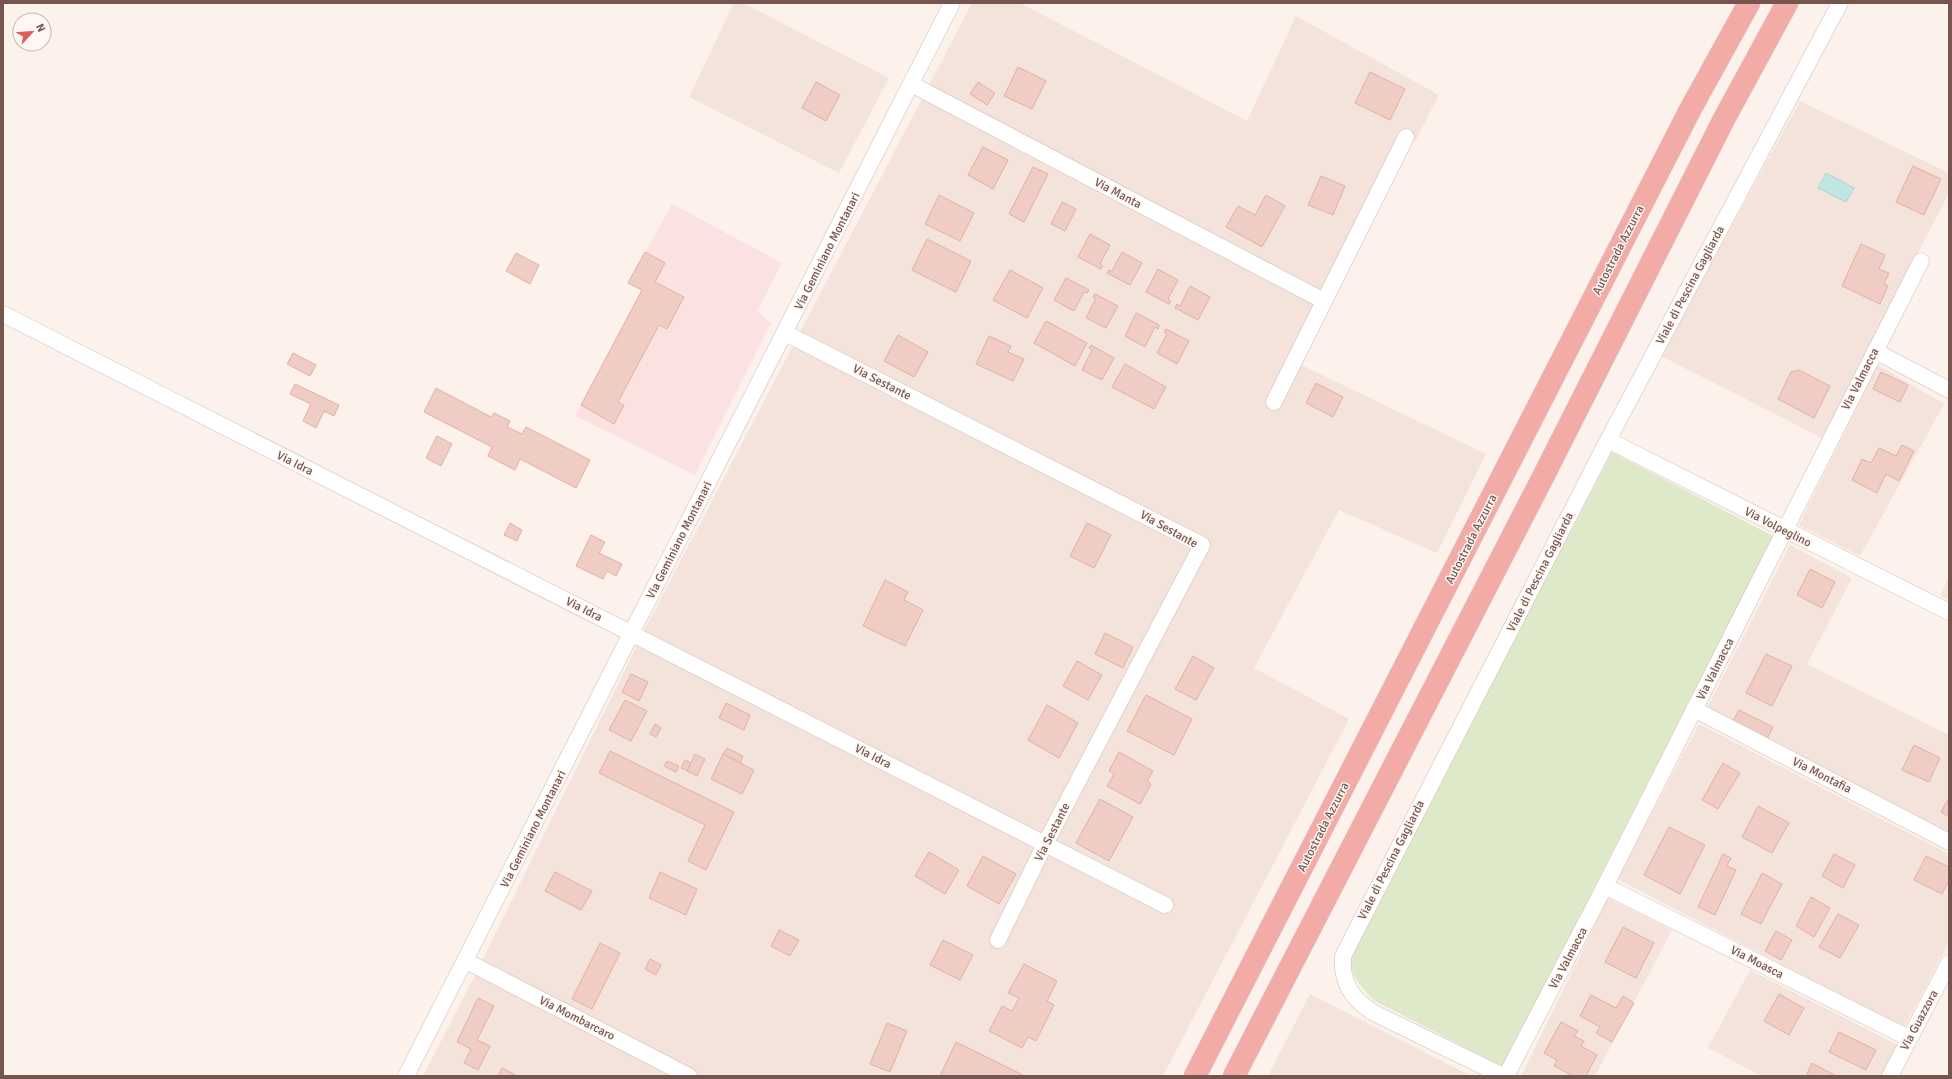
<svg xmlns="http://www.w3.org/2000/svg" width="1952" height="1079" viewBox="0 0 1952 1079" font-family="Signika,sans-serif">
<rect width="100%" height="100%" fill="#fcf2eb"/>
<!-- residential -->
<g fill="#f3e3da">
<polygon points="734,3 743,3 889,78 839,173 689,97"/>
<polygon points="972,3 1020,3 1247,121 1296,16 1439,95 1415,142 1401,135 1322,288 1289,359 1486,454 1437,553 1339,510 1254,668 1349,719 1163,1076 423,1076 472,981 645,629"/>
<polygon points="1800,101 1949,173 1949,193 1822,438 1661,356"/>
<polygon points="1878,365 1944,404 1860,556 1799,525"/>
<polygon points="1790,545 1852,578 1807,664 1949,735 1949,835 1707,708"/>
<polygon points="1949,577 1949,600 1940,596"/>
<polygon points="1699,724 1949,854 1949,942 1904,1028 1617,879"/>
<polygon points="1608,898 1672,930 1595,1076 1526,1076 1522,1074"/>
<polygon points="1750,970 1898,1045 1882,1076 1762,1076 1708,1048"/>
<polygon points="1310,994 1471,1076 1268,1076"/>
</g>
<!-- commercial -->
<polygon fill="#fbe2e0" points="672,204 782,263 757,311 771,323 695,475 575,416 642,291 628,283"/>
<!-- green -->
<polygon fill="#dde9c9" points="1612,452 1773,536 1503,1067 1373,1000 1357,981 1352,970 1350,960 1352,951"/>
<!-- water -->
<polygon fill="#c0e5e3" stroke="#a6d6d4" points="1826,173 1854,188 1846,202 1818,188"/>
<!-- building -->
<g fill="#f0cdc4" stroke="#e2b0a5">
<polygon points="1018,67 1046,81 1032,109 1004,96"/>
<polygon points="1370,72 1405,89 1390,120 1355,103"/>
<polygon points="816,82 840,95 826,121 802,108"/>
<polygon points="978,82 995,93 987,105 970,94"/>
<polygon points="983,147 1008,160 993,189 968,175"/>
<polygon points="1913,166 1941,179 1924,215 1896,202"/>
<polygon points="1033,167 1048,174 1024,222 1009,214"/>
<polygon points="1321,176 1345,186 1333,215 1308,205"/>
<polygon points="939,195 974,213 960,241 925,224"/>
<polygon points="1266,195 1285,206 1262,247 1226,227 1238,206 1255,215"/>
<polygon points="1062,202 1076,209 1065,231 1051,224"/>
<polygon points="1090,234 1110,245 1100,264 1103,266 1101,269 1078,257"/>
<polygon points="927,239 971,261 956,292 912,270"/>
<polygon points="1861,244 1885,255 1879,269 1889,273 1884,283 1888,286 1880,304 1842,286"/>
<polygon points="645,252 665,263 655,282 684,297 667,329 659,325 618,402 624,405 614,424 581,405 642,290 628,283"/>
<polygon points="1122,252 1142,263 1130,285 1107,273 1109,270 1112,271"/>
<polygon points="516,253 539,265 530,284 506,271"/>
<polygon points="1158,269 1178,280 1168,299 1171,301 1169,304 1146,292"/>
<polygon points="1010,270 1043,288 1027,318 993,300"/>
<polygon points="1066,278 1089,290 1087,293 1084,292 1074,311 1054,300"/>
<polygon points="1190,286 1210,297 1198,320 1175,308 1177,304 1180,306"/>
<polygon points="1095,294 1118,306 1106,328 1086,318 1096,298 1093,297"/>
<polygon points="1136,313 1159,325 1158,329 1155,327 1145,347 1125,336"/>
<polygon points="1046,321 1087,343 1075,366 1034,343"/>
<polygon points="1166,329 1189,341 1177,364 1157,353 1167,334 1164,332"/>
<polygon points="898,335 928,352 914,377 884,361"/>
<polygon points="989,336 1011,346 1008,352 1024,359 1013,381 976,364"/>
<polygon points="1091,345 1114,358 1102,380 1082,370 1092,350 1089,348"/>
<polygon points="293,353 316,365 310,376 287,364"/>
<polygon points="1125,364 1166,387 1154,409 1112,387"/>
<polygon points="1799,370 1830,386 1814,418 1778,399 1791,372"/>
<polygon points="1881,372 1908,385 1900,402 1873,389"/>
<polygon points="1316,383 1343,397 1333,417 1306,403"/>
<polygon points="295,384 339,405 334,416 324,411 316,428 303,421 311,404 290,394"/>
<polygon points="436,388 491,417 494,413 510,421 507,427 522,434 526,427 590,460 576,488 520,459 515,470 488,456 492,447 424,412"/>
<polygon points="437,436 452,444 441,466 426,458"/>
<polygon points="1902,445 1914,451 1899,481 1886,474 1877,493 1852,480 1862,459 1871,463 1879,448 1896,456"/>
<polygon points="510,523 522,530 517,541 504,535"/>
<polygon points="1087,523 1111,535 1094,568 1070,556"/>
<polygon points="591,535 605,542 599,553 622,564 616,576 607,571 603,579 576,566"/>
<polygon points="1810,569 1835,582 1822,608 1797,595"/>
<polygon points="885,580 908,592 904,600 923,610 905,646 863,626"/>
<polygon points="1105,633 1133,647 1123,668 1095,654"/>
<polygon points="1766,654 1792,666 1772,706 1746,693"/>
<polygon points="1193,656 1214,668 1196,700 1175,689"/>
<polygon points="1077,661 1102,675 1088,700 1063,686"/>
<polygon points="631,674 648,682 639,701 622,692"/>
<polygon points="1146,695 1192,719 1174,755 1127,731"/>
<polygon points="625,700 647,711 631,741 609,730"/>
<polygon points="726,703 750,715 744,730 719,718"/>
<polygon points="1047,705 1078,723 1059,758 1028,740"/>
<polygon points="1739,710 1773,727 1767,739 1733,721"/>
<polygon points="655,724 661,728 656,737 650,734"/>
<polygon points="1914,745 1940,758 1929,782 1902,770"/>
<polygon points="727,748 743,756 740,763 723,754"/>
<polygon points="610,751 734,812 706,870 688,861 705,825 599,773"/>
<polygon points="1119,752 1153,771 1147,781 1151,784 1140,804 1107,786 1114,774 1109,771"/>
<polygon points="695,754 705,759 697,776 687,771"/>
<polygon points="723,754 754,770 742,794 711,779"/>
<polygon points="685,760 691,763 687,771 681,768"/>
<polygon points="667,761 679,766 676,772 664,766"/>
<polygon points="1723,763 1740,773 1718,809 1702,800"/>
<polygon points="1949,798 1949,817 1941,812"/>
<polygon points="1100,799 1133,817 1109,861 1076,843"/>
<polygon points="1758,806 1789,823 1772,853 1742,837"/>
<polygon points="1669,827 1705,845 1680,894 1644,875"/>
<polygon points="929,852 959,870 945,894 915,876"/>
<polygon points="1723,854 1731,858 1727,866 1736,870 1715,915 1698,907"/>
<polygon points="1834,854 1855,865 1843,888 1822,876"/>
<polygon points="983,856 1016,874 999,904 967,886"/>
<polygon points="1926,856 1949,867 1949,880 1942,894 1914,880"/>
<polygon points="555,872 592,891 581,910 545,891"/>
<polygon points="660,872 697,889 686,915 649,898"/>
<polygon points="1762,873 1782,884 1761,924 1741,914"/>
<polygon points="1811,897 1830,908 1814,937 1796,926"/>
<polygon points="1838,914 1859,925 1840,958 1819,947"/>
<polygon points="1623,927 1654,943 1636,978 1605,962"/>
<polygon points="779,930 799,940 790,956 771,946"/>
<polygon points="1776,931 1792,940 1781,960 1765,951"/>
<polygon points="943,940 973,955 960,980 930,965"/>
<polygon points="600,943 620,953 592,1009 572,999"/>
<polygon points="650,959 661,965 656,975 645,969"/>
<polygon points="1024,964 1057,981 1047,1001 1054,1005 1036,1041 1028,1037 1022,1048 989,1031 1002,1006 1012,1011 1019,998 1008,993"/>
<polygon points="1779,994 1804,1008 1789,1035 1764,1021"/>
<polygon points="1591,995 1616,1008 1623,996 1634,1003 1612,1042 1596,1033 1600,1027 1580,1016"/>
<polygon points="478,998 494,1006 477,1040 490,1046 478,1070 464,1063 471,1049 457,1042"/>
<polygon points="1561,1022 1578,1031 1574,1036 1584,1041 1581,1046 1597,1055 1586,1076 1573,1076 1554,1066 1557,1060 1544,1053"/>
<polygon points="887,1023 907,1031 890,1072 870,1064"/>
<polygon points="1839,1032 1876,1050 1866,1070 1829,1052"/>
<polygon points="956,1042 1023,1075 1023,1076 940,1076"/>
<polygon points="1812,1063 1836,1076 1806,1076"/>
<polygon points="502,1068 517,1076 498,1076"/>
</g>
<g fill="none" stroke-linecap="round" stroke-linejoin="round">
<!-- minor casing -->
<g stroke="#d0bab3" stroke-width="17">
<g id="minor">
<polyline points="911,84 1324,301"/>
<polyline points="3,314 1165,905"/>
<polyline points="785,333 1202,545 1045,844 998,940"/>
<polyline points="1875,351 1949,390"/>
<polyline points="1274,402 1406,137"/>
<polyline points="1608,440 1949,612"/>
<polyline points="1694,709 1949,842"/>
<polyline points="1605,886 1909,1038"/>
<polyline points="466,961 689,1076"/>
<polyline points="406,1076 952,3"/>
<path d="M1503,1076L1374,1013C1352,999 1341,983 1343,956L1608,440L1840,3"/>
<polyline points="1506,1076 1605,886 1921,261"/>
<polyline points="1890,1076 1949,963"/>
</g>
</g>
<!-- highway casing -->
<g stroke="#d9cfce" stroke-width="23">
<g id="highway">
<polyline points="1195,1076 1690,110 1749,3"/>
<polyline points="1234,1076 1543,477 1724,119 1787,3"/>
</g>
</g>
<!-- minor -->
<use href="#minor" stroke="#fff" stroke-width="16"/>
<!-- highway -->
<use href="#highway" stroke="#f2aba6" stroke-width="22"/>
</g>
<g text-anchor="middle" stroke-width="3" stroke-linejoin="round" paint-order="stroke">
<!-- street labels -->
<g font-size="12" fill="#76554f" stroke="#fef7f2">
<text transform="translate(1118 193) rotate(28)" y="4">Via Manta</text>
<text transform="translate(1618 250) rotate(-63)" y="4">Autostrada Azzurra</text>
<text transform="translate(827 251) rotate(-63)" y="4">Via Geminiano Montanari</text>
<text transform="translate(1690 285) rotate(-62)" y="4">Viale di Pescina Gagliarda</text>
<text transform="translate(1860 379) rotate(-63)" y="4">Via Valmacca</text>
<text transform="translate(882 382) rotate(27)" y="4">Via Sestante</text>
<text transform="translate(295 463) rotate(27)" y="4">Via Idra</text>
<text transform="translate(1778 527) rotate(27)" y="4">Via Volpeglino</text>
<text transform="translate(1169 529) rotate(29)" y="4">Via Sestante</text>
<text transform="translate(1471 539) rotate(-63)" y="4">Autostrada Azzurra</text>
<text transform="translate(679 540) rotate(-63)" y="4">Via Geminiano Montanari</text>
<text transform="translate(1540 572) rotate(-63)" y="4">Viale di Pescina Gagliarda</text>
<text transform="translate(584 609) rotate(27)" y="4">Via Idra</text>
<text transform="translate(1715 669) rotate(-63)" y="4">Via Valmacca</text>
<text transform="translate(873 756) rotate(27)" y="4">Via Idra</text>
<text transform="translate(1822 775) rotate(27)" y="4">Via Montafia</text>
<text transform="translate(1323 827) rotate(-63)" y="4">Autostrada Azzurra</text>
<text transform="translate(533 829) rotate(-63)" y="4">Via Geminiano Montanari</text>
<text transform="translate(1052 832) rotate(-63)" y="4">Via Sestante</text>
<text transform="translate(1391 860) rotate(-63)" y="4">Viale di Pescina Gagliarda</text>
<text transform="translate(1568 958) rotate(-62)" y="4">Via Valmacca</text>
<text transform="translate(1757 962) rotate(27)" y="4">Via Moasca</text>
<text transform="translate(577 1018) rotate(27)" y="4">Via Mombarcaro</text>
<text transform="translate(1919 1020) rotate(-62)" y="4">Via Guazzora</text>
</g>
</g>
<!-- border -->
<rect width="1952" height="1079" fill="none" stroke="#76554f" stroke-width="8"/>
<!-- north arrow -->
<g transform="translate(32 32) rotate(64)"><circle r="19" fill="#fef7f2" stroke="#c8b6b1"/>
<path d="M0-3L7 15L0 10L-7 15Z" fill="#de5b58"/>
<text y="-6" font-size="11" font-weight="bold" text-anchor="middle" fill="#76554f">N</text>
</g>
</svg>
